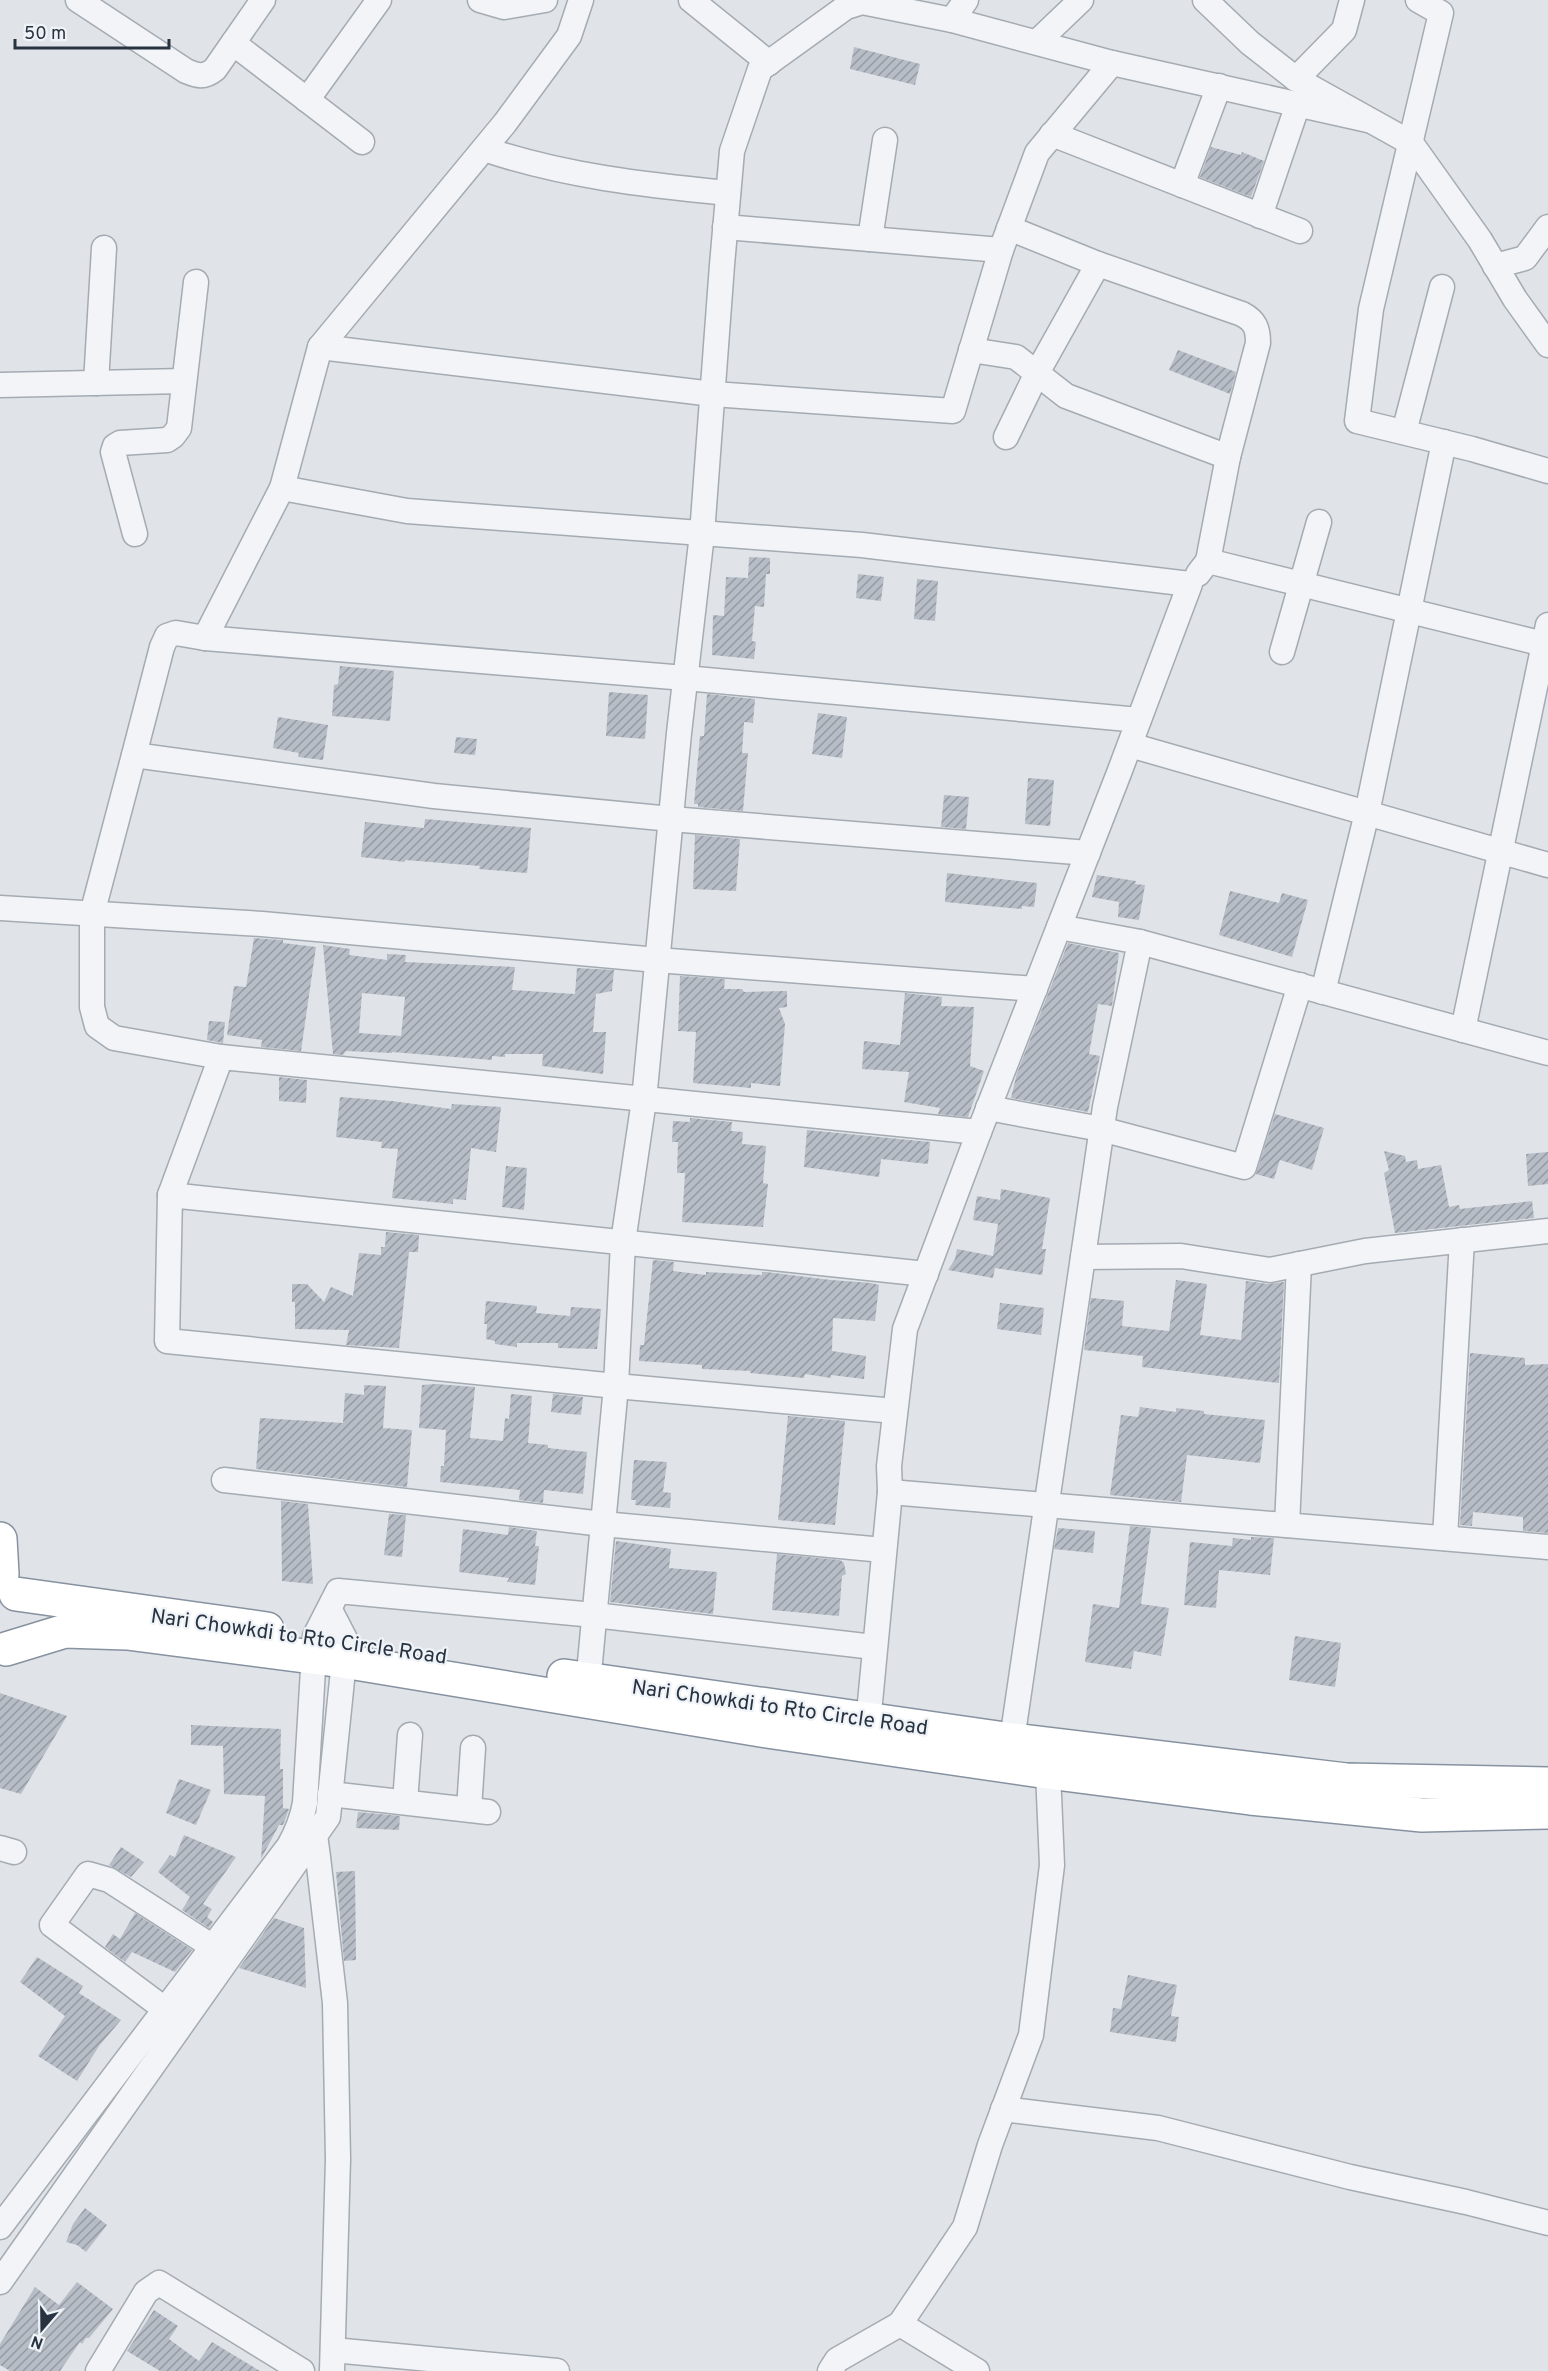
<svg xmlns="http://www.w3.org/2000/svg" width="1548" height="2371" viewBox="0 0 1548 2371" font-family="Overpass,sans-serif">
<defs>
<pattern id="building-hatch" width="6" height="6" patternUnits="userSpaceOnUse" patternTransform="scale(1.5)"><rect width="6" height="6" fill="#b7bdc6"/><path d="M-1 1l2-2M0 6l6-6M5 7l2-2" fill="none" stroke="#959aa2"/></pattern>
</defs>
<rect width="100%" height="100%" fill="#e0e4e9"/>
<!-- building -->
<g fill="url(#building-hatch)" fill-rule="evenodd">
<polygon points="854,47 920,64 915,85 850,69"/>
<polygon points="1211,147 1241,155 1242,152 1264,161 1251,197 1200,177"/>
<polygon points="1178,350 1236,372 1230,394 1169,370"/>
<polygon points="749,557 770,558 770,574 766,574 764,607 755,606 752,641 756,642 754,659 712,655 713,615 724,616 726,577 748,578"/>
<polygon points="858,574 884,577 881,601 856,598"/>
<polygon points="917,579 938,581 935,621 914,619"/>
<polygon points="340,666 394,671 390,721 332,716 334,685 338,684"/>
<polygon points="609,692 648,695 645,739 606,736"/>
<polygon points="707,694 755,699 753,723 744,722 742,753 748,753 743,811 698,807 698,804 694,804 700,736 704,736"/>
<polygon points="818,713 847,717 842,758 812,754"/>
<polygon points="278,717 328,725 323,760 298,757 299,753 273,748"/>
<polygon points="456,737 477,739 475,755 454,753"/>
<polygon points="1028,778 1054,780 1050,826 1025,824"/>
<polygon points="944,795 969,797 966,829 941,827"/>
<polygon points="425,819 531,828 527,873 479,869 480,866 405,860 405,862 361,857 365,822 424,828"/>
<polygon points="695,835 740,839 736,891 693,889"/>
<polygon points="947,873 1037,883 1034,907 1022,906 1022,909 945,902"/>
<polygon points="1097,875 1136,881 1135,884 1145,885 1139,920 1118,917 1119,902 1092,897"/>
<polygon points="1230,891 1279,903 1282,893 1308,900 1292,957 1219,935"/>
<polygon points="254,938 280,940 283,940 283,943 316,947 301,1051 261,1047 262,1040 227,1035 234,986 246,987"/>
<polygon points="1068,943 1119,953 1112,1006 1098,1004 1089,1054 1100,1056 1088,1112 1011,1098 1017,1073"/>
<path d="M323,945L350,949L349,955L387,960V954L406,955L405,962L515,967L512,990L575,994L577,968L614,970L612,991L596,994L593,1032H606L603,1074L542,1066L543,1054H505V1057L492,1056V1060L392,1052V1053L346,1051L343,1055L333,1054ZM362,993L405,997L401,1036L359,1033Z"/>
<polygon points="680,976 725,979 724,989 742,989 744,992 787,991 787,1007 779,1008 785,1024 780,1086 751,1083 751,1088 693,1083 696,1032 678,1031"/>
<polygon points="905,993 942,997 941,1006 974,1007 970,1066 984,1071 968,1117 938,1114 940,1108 904,1102 909,1072 862,1069 864,1041 900,1045"/>
<polygon points="209,1021 225,1022 223,1043 207,1040"/>
<polygon points="279,1077 307,1080 306,1103 279,1101"/>
<polygon points="340,1097 392,1101 451,1109 452,1104 501,1107 496,1152 471,1148 466,1200 453,1199 453,1204 392,1198 398,1149 381,1148 382,1142 336,1137"/>
<polygon points="1275,1114 1324,1128 1312,1170 1280,1160 1274,1179 1256,1174"/>
<polygon points="690,1118 732,1122 731,1131 743,1132 742,1144 766,1146 763,1183 768,1184 763,1227 682,1222 685,1173 677,1173 678,1142 672,1142 673,1121 690,1122"/>
<polygon points="807,1130 930,1142 928,1164 881,1159 879,1177 804,1167"/>
<polygon points="1384,1151 1405,1156 1406,1162 1417,1160 1418,1169 1441,1165 1449,1207 1459,1205 1460,1209 1532,1201 1534,1218 1395,1233 1384,1173 1389,1170"/>
<polygon points="1548,1152 1548,1184 1528,1186 1526,1154"/>
<polygon points="506,1166 527,1168 524,1210 502,1207"/>
<polygon points="1001,1189 1050,1198 1042,1249 1046,1249 1042,1275 995,1268 993,1278 948,1270 955,1259 957,1249 993,1256 998,1224 973,1220 977,1196 1000,1200"/>
<polygon points="386,1232 419,1235 418,1252 409,1252 399,1348 346,1345 349,1330 295,1329 295,1302 292,1302 292,1284 307,1284 324,1302 331,1287 353,1296 359,1253 381,1255 381,1247 385,1247"/>
<polygon points="653,1260 674,1262 673,1271 706,1275 706,1272 762,1275 762,1272 766,1272 831,1280 871,1283 879,1285 875,1321 833,1318 832,1351 866,1356 864,1379 831,1375 831,1378 805,1374 804,1378 750,1373 751,1371 702,1369 702,1365 639,1361 640,1345 644,1345"/>
<polygon points="1176,1280 1207,1284 1200,1335 1241,1340 1246,1281 1268,1284 1284,1282 1279,1383 1142,1367 1143,1356 1084,1350 1091,1298 1124,1301 1122,1326 1169,1331"/>
<polygon points="486,1301 537,1306 536,1313 570,1316 571,1307 601,1309 597,1349 558,1348 558,1343 517,1343 517,1347 495,1344 495,1341 486,1339 487,1324 484,1324"/>
<polygon points="1000,1303 1044,1308 1041,1335 997,1329"/>
<polygon points="1470,1353 1525,1358 1525,1365 1548,1364 1548,1533 1523,1531 1523,1517 1473,1512 1472,1526 1460,1525"/>
<polygon points="436,1384 475,1387 470,1438 503,1441 505,1418 509,1419 511,1394 532,1396 528,1443 548,1445 548,1448 587,1452 583,1494 544,1490 543,1503 519,1500 520,1490 440,1482 441,1466 444,1466 446,1430 419,1428 422,1385"/>
<polygon points="364,1385 386,1386 383,1428 412,1430 407,1487 256,1469 260,1418 343,1423 345,1393 364,1395"/>
<polygon points="553,1394 583,1397 581,1415 551,1412"/>
<polygon points="1140,1407 1176,1412 1176,1408 1204,1411 1204,1414 1265,1420 1260,1463 1187,1455 1181,1502 1110,1495 1121,1415 1138,1417"/>
<polygon points="788,1416 845,1421 835,1525 778,1520"/>
<polygon points="634,1460 667,1462 663,1492 671,1493 670,1508 635,1505 636,1500 631,1500"/>
<polygon points="281,1501 308,1504 313,1584 282,1581"/>
<polygon points="389,1514 406,1515 402,1557 384,1555"/>
<polygon points="1130,1526 1151,1528 1141,1604 1169,1608 1161,1656 1134,1651 1131,1669 1085,1662 1093,1604 1119,1608"/>
<polygon points="509,1527 537,1531 535,1546 539,1546 535,1585 507,1582 509,1578 459,1572 463,1529 508,1535"/>
<polygon points="1058,1528 1095,1531 1093,1553 1054,1549"/>
<polygon points="1251,1537 1274,1538 1270,1575 1219,1570 1216,1608 1184,1605 1190,1542 1232,1546 1233,1538 1251,1540"/>
<polygon points="616,1541 671,1549 669,1568 717,1572 713,1614 610,1602"/>
<polygon points="777,1554 840,1560 844,1563 846,1574 842,1576 839,1616 772,1610"/>
<polygon points="1295,1636 1341,1643 1335,1687 1289,1680"/>
<polygon points="0,1693 67,1716 21,1794 0,1788"/>
<polygon points="191,1725 281,1729 280,1769 283,1769 283,1808 289,1809 283,1825 279,1825 261,1859 265,1796 224,1794 223,1746 191,1745"/>
<polygon points="179,1779 211,1790 196,1825 166,1813"/>
<polygon points="358,1812 400,1816 399,1830 356,1828"/>
<polygon points="184,1835 236,1857 203,1904 212,1909 207,1917 213,1922 209,1928 182,1910 190,1897 158,1872 170,1855 175,1857"/>
<polygon points="121,1847 144,1862 131,1877 109,1865"/>
<polygon points="355,1871 356,1960 344,1961 336,1872"/>
<polygon points="135,1913 192,1950 175,1972 132,1952 125,1962 105,1947 113,1934 120,1939"/>
<polygon points="274,1918 304,1928 306,1988 239,1968"/>
<polygon points="37,1957 83,1986 79,1993 121,2020 99,2046 77,2081 38,2056 65,2016 20,1982"/>
<polygon points="1128,1975 1177,1985 1171,2016 1179,2017 1176,2042 1110,2032 1113,2008 1121,2009"/>
<polygon points="85,2208 107,2225 86,2252 77,2245 66,2242 73,2224"/>
<polygon points="77,2282 113,2309 89,2338 86,2338 82,2344 80,2342 60,2371 10,2371 0,2365 0,2344 35,2287 59,2305"/>
<polygon points="154,2310 178,2326 169,2339 199,2361 212,2342 260,2371 160,2371 127,2351"/>
</g>
<g fill="none" stroke-linecap="round" stroke-linejoin="round">
<!-- minor casing -->
<g stroke="#a5abb3" stroke-width="27">
<g id="minor">
<path d="M78,0L186,71C198,76 204,78 215,69L263,0"/>
<polyline points="480,0 504,7 545,0"/>
<polyline points="691,0 769,63"/>
<polyline points="1205,0 1250,43 1296,79 1411,143 1480,240 1515,299 1548,345"/>
<polyline points="1418,0 1441,13 1371,309 1357,421 1472,449 1548,471"/>
<polyline points="952,20 966,0"/>
<polyline points="1037,42 1081,0"/>
<polyline points="233,43 362,142"/>
<polyline points="1296,79 1344,30 1352,0"/>
<polyline points="307,100 379,0"/>
<polyline points="1052,134 1300,231"/>
<path d="M484,149C564,176 645,185 728,193"/>
<polyline points="1182,185 1219,86"/>
<polyline points="1260,216 1298,104"/>
<polyline points="725,227 1001,250"/>
<path d="M1009,228L1098,264L1242,314C1255,321 1258,328 1258,343L1228,457"/>
<polyline points="870,239 885,140"/>
<polyline points="1495,266 1525,258 1548,227"/>
<polyline points="320,347 505,123 569,36 581,0"/>
<polyline points="971,350 1016,357 1066,396 1228,457 1208,561"/>
<polyline points="96,383 104,248"/>
<polyline points="0,385 184,381"/>
<polyline points="1404,432 1442,287"/>
<polyline points="1006,437 1037,373 1098,264"/>
<polyline points="282,488 320,347 713,394 953,411 1001,250 1037,153 1112,63"/>
<polyline points="135,534 113,452 115,446 120,443 167,440 173,436 179,428 196,282"/>
<polyline points="1198,574 1208,561 1548,645"/>
<polyline points="1282,652 1319,522"/>
<polyline points="1130,745 1548,865"/>
<polyline points="134,755 162,647 167,636 176,633 205,638"/>
<polyline points="0,908 262,924 657,960 1035,989"/>
<polyline points="1140,942 1548,1053"/>
<polyline points="1323,992 1367,813 1444,442"/>
<polyline points="1463,1030 1548,625"/>
<polyline points="221,1057 114,1038 97,1026 92,1007 92,914 134,755 434,796 671,819 1088,853"/>
<polyline points="988,1108 1101,1129 1244,1167 1300,985"/>
<polyline points="170,1195 221,1057 979,1132"/>
<polyline points="1083,1257 1181,1256 1270,1270 1365,1251 1548,1231"/>
<polyline points="895,1411 616,1386 167,1341 170,1195 926,1274"/>
<polyline points="224,1480 603,1524 883,1550"/>
<polyline points="890,1492 1548,1547"/>
<polyline points="1287,1525 1299,1264"/>
<polyline points="1445,1538 1462,1240"/>
<polyline points="587,1694 616,1386 623,1242 644,1100 679,733 702,534 722,265 732,151 760,69 846,7 862,2 952,20 1112,63 1368,120"/>
<polyline points="867,1734 890,1492 889,1466 905,1329 979,1132 1119,773 1190,584 862,545 407,511 282,488 205,638 685,678 1139,720"/>
<polyline points="1012,1740 1105,1107 1140,942 1059,927"/>
<polyline points="330,1794 488,1812"/>
<polyline points="405,1802 410,1735"/>
<polyline points="469,1809 473,1748"/>
<polyline points="310,1829 315,1835 318,1857 335,2003 338,2159 332,2371"/>
<polyline points="0,1848 14,1852"/>
<polyline points="166,2010 52,1925 88,1874 109,1880 213,1947 225,1958"/>
<polyline points="1003,2109 1158,2128 1350,2177 1466,2202 1548,2223"/>
<path d="M0,2227L289,1846C297,1832 302,1819 305,1803L315,1636L338,1591L594,1615L874,1647"/>
<polyline points="0,2282 328,1817 346,1641 330,1610"/>
<polyline points="900,2324 977,2371"/>
<polyline points="333,2350 557,2371"/>
<polyline points="98,2371 146,2292 159,2283 302,2371"/>
<polyline points="830,2371 837,2360 900,2324 965,2227 990,2145 1031,2035 1052,1865 1048,1772"/>
</g>
</g>
<!-- highway casing -->
<g stroke="#8792a0" stroke-width="36">
<g id="highway">
<polyline points="0,1539 2,1574"/>
<polyline points="16,1594 267,1629"/>
<polyline points="6,1649 65,1631 127,1633 343,1661 767,1731 1048,1772 1250,1798 1422,1815 1548,1812"/>
<polyline points="564,1676 1012,1740 1346,1780 1548,1784"/>
</g>
</g>
<!-- minor -->
<use href="#minor" stroke="#f2f4f7" stroke-width="24"/>
<!-- highway -->
<use href="#highway" stroke="#fff" stroke-width="33"/>
</g>
<g text-anchor="middle" stroke-width="4.5" stroke-linejoin="round" paint-order="stroke">
<!-- street labels -->
<g font-size="21" fill="#283341" stroke="#eff3f7">
<text transform="translate(299 1636) rotate(8)" y="7">Nari Chowkdi to Rto Circle Road</text>
<text transform="translate(780 1707) rotate(8)" y="7">Nari Chowkdi to Rto Circle Road</text>
</g>
</g>
<!-- north arrow -->
<g transform="translate(42 2329) rotate(200)" stroke="#eff3f7" stroke-width="4.5" paint-order="stroke">
<path d="M0-4.5L10 22L0 15L-10 22Z" fill="#283341"/>
<text y="-9" font-size="16" font-weight="bold" text-anchor="middle" fill="#283341">N</text>
</g>
<!-- scale -->
<path d="M15 39v9h154v-9" fill="none" stroke="#283341" stroke-width="3"/>
<text x="24" y="39" font-size="18" fill="#283341" stroke="#eff3f7" stroke-width="4.5" paint-order="stroke">50 m</text>
</svg>
